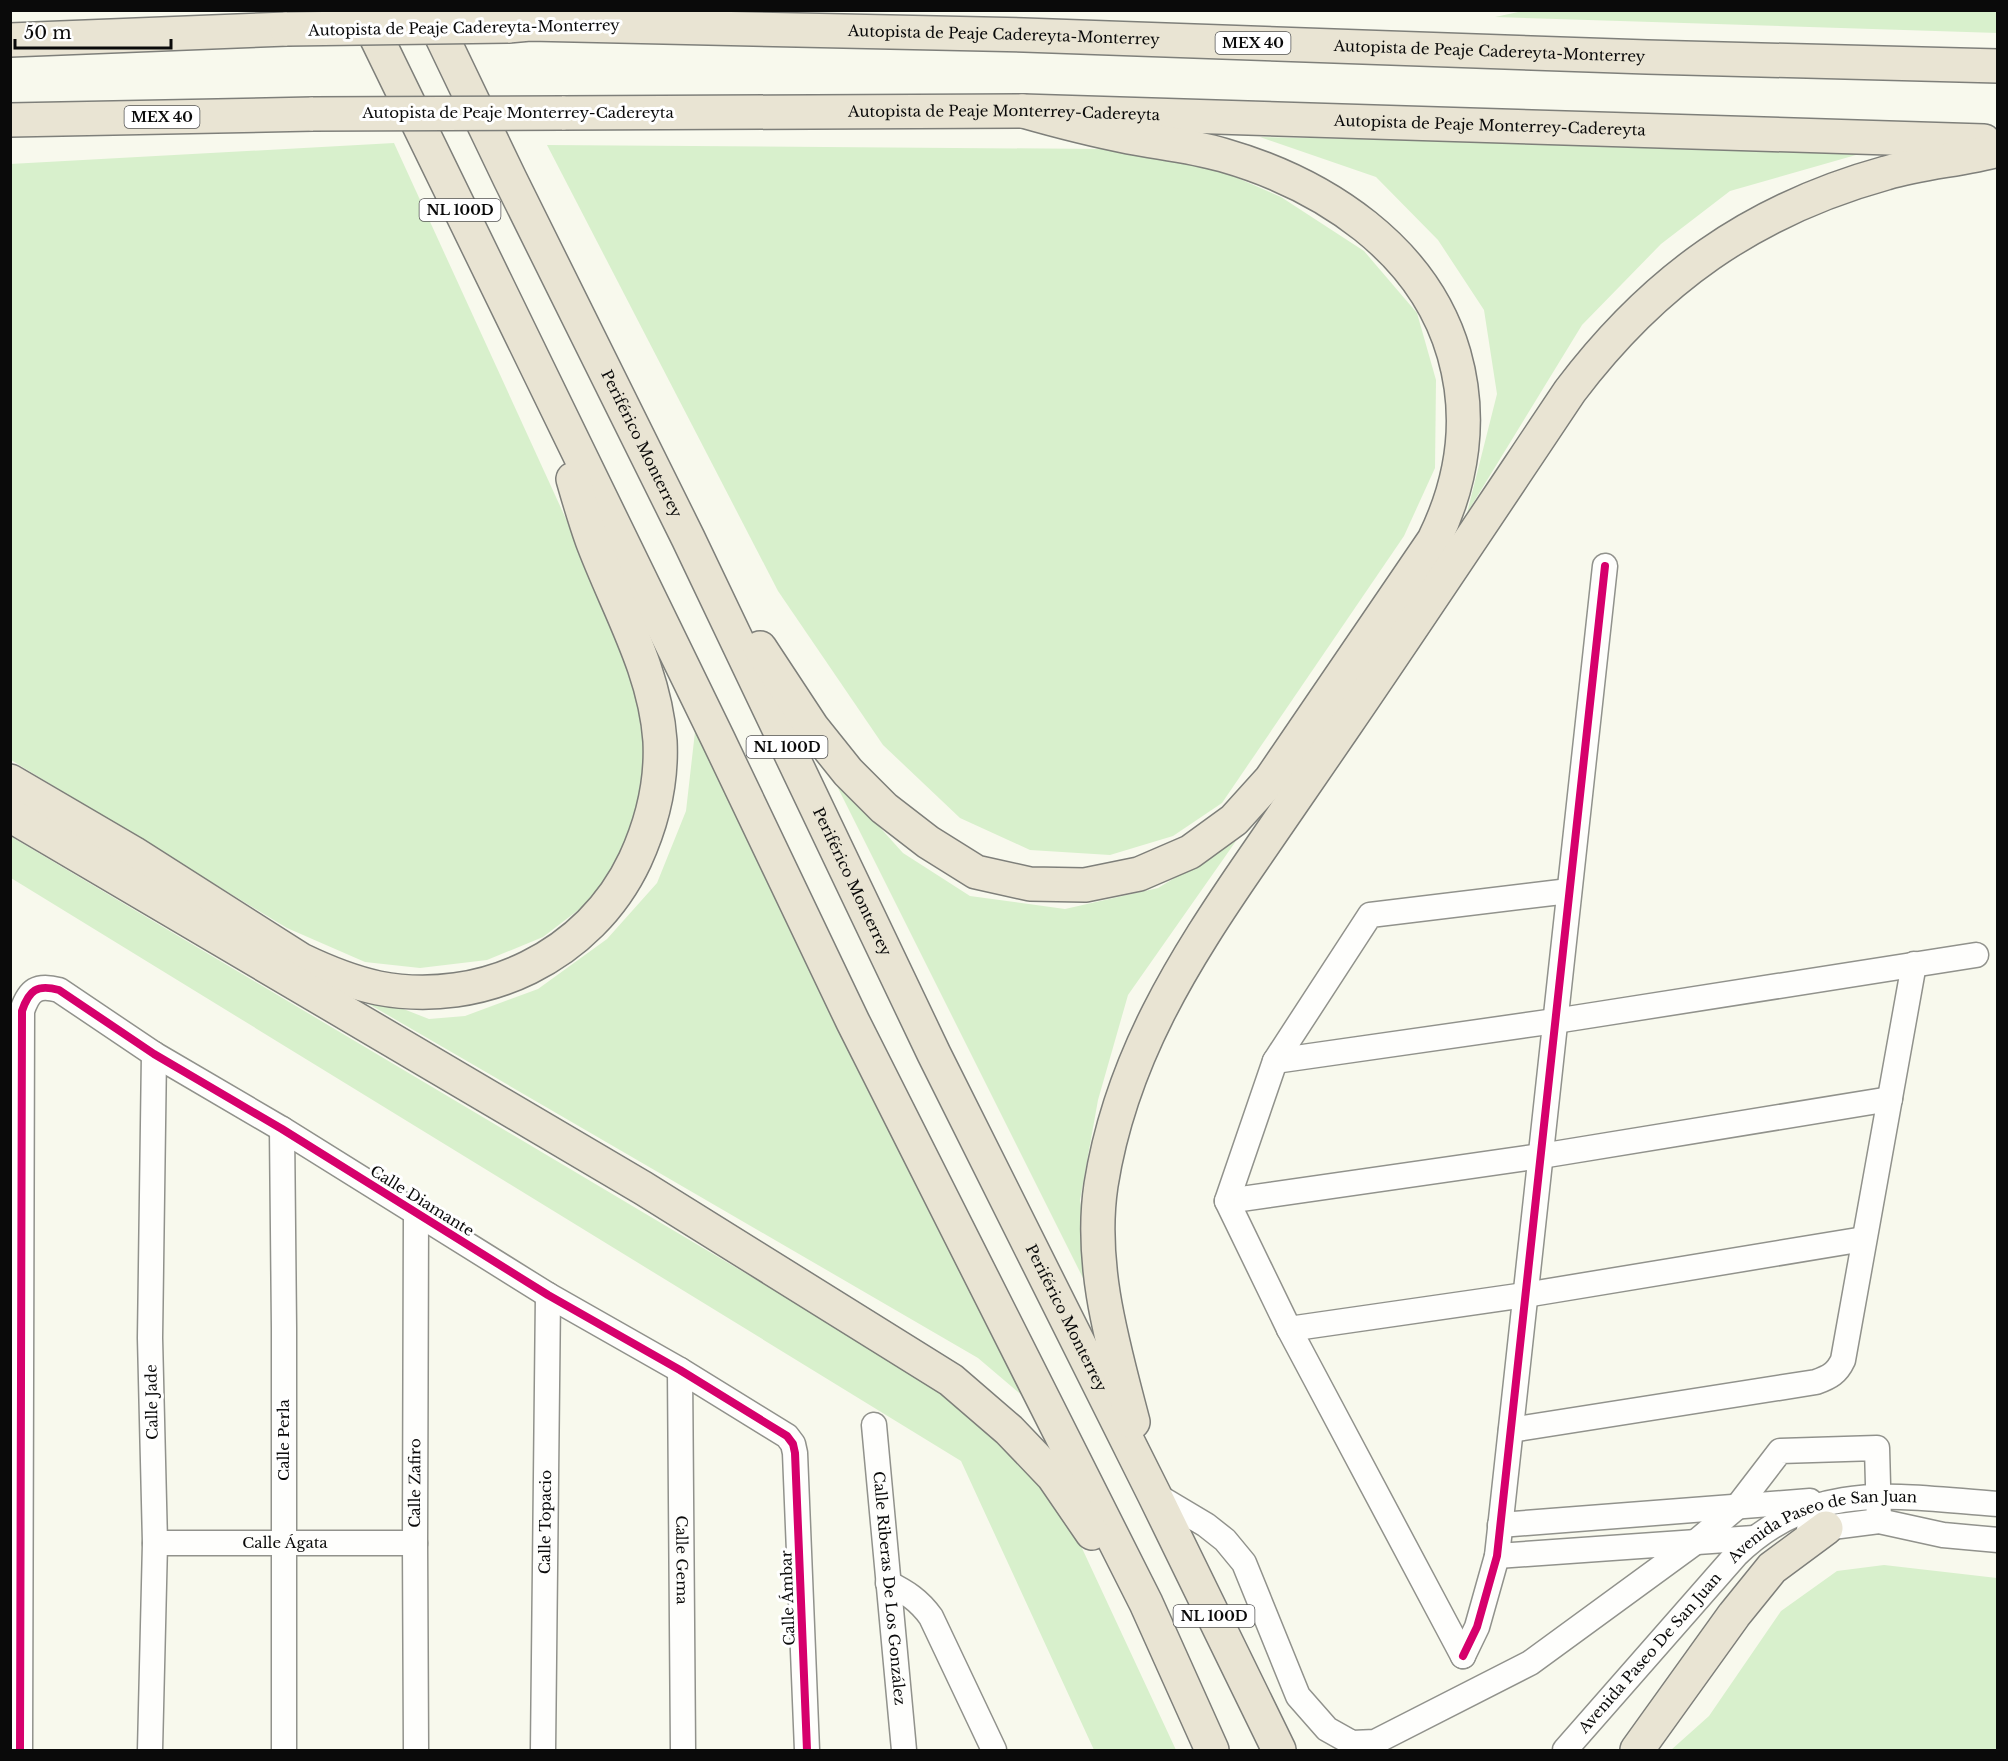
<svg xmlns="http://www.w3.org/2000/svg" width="2008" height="1761" viewBox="0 0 2008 1761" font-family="'Libre Baskerville',serif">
<rect width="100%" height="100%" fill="#f8f9ed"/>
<!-- green -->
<g fill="#d8f0cc">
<polygon points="1523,11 1997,10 1998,33 1495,17"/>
<polygon points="1260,137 1877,149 1730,191 1661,244 1582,325 1467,513 1497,394 1484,310 1438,240 1376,177"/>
<polygon points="394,143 620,637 644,722 644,798 624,852 590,901 543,937 487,960 420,968 365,962 287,928 11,760 10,164"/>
<polygon points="547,145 1104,149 1196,160 1281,197 1364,251 1417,313 1436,380 1435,468 1404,536 1222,803 1173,836 1110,855 1030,850 960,818 883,745 778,591"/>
<polygon points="696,723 1025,1398 978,1358 324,978 429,1019 465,1016 538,989 607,939 657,883 686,811"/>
<polygon points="830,772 903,853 970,896 1065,909 1158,888 1236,841 1128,995 1098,1100 1080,1200 1092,1296"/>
<polygon points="10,836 957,1399 1018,1458 1074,1531 1176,1750 1094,1750 961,1461 11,878"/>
<polygon points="1884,1565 1997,1578 1997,1750 1671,1750 1709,1716 1781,1611 1837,1571"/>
</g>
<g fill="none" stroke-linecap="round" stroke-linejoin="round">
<!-- minor casing -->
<g stroke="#91928c" stroke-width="27">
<g id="minor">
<polyline points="1275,1061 1555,1021 1976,955"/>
<polyline points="282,1129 284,1328 284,1750"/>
<polyline points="1227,1201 1541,1156 1890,1099"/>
<polyline points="1289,1329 1525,1295 1864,1239"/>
<path id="s1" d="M680,1370L683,1750"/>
<path id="s2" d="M874,1425L904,1750"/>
<path d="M1511,1430L1816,1382C1830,1377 1837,1373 1843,1360L1914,964"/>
<polyline points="1154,1494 1206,1525 1225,1540 1244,1563 1298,1696 1327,1729 1352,1743 1375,1742 1530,1663 1697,1541 1737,1507 1780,1451 1877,1448 1879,1521"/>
<polyline points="1500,1525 1810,1501"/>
<polyline points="1809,1530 1879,1521 1943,1535 1998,1540"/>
<path id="s3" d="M155,1543H415"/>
<polyline points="1497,1556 1754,1538"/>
<path d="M888,1583C906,1592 919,1600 931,1617L994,1750"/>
<polyline points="1463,1656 1477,1627 1497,1556 1605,566"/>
<polyline points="1463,1656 1289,1329 1227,1201 1275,1061 1370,915 1569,891"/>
<path d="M20,1750L22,1011C29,990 37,984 59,990L154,1054L282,1129L548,1295L680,1370L787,1436L793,1444L795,1453L807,1750"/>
<polyline points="150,1750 155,1543 150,1338 154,1054"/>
<path id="s4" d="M416,1750L415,1543L416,1214"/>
<path id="s5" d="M543,1750L548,1295"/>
<path id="s6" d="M1565,1750L1736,1555C1815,1478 1898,1497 1998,1504"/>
</g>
</g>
<!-- highway casing -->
<g stroke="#7e7f7a" stroke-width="36">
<g id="highway">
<polyline points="363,10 718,739 853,1022 1146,1603 1212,1750"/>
<path id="s7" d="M429,10L510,179L688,538L934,1054L1154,1494L1279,1750"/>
<path id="s8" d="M508,26L530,24L1024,35L1647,57L1998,66"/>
<polyline points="10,40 287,29"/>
<path id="s9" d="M562,113L1023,111L1984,141"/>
<polyline points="10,120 313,114"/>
<path d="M760,648L812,727L848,772L884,808L928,842L976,872L1030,884L1085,885L1139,874L1190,852L1234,820L1271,779L1434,540C1463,481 1472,417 1454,354C1424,249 1324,184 1223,155C1192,146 1161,143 1129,137C1093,130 1058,121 1023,111"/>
<path d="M10,781L133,853L301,960C326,972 350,982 378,988C482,1008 590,956 635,860C652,823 662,782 660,741C655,669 617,607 592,540C585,520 579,500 573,479"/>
<polyline points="10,815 643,1188 951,1380 1009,1430 1053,1476 1092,1533"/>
<path d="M1133,1422C1113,1345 1089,1265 1101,1185C1121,1059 1183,961 1254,858C1284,814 1314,771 1344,727C1420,616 1495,503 1570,391C1654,280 1752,210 1886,173C1922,162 1961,160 1998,150"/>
<polyline points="1637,1750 1734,1615 1772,1568 1826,1528"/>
</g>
</g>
<!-- minor -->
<use href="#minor" stroke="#fefefc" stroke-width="24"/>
<!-- highway -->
<use href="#highway" stroke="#e9e4d3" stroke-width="33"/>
<!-- highway-bridge casing -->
<g stroke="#7e7f7a" stroke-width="36" stroke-linecap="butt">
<g id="highway-bridge">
<polyline points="287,29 508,26"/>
<polyline points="313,114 562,113"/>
</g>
</g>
<!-- highway-bridge -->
<use href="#highway-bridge" stroke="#e9e4d3" stroke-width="33"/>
<!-- cycleway casing -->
<g stroke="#fff" stroke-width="11">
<g id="cycleway">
<polyline points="1463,1656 1477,1627 1497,1556 1605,566"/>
<path d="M20,1750L22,1011C29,990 37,984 59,990L154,1054L282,1129L548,1295L680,1370L787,1436L793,1444L795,1453L807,1750"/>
</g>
</g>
<!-- cycleway -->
<use href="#cycleway" stroke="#d6006c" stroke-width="8"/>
</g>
<g text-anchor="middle" stroke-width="6" stroke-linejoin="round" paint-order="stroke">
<!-- shield labels -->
<g fill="#fff" stroke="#545454" stroke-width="1.5">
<rect x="1215.5" y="32" width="75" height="22" rx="4.5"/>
<rect x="124.5" y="106" width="75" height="22" rx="4.5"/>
<rect x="419.5" y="199" width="81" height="22" rx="4.5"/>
<rect x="746.5" y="736" width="81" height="22" rx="4.5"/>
<rect x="1173.5" y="1605" width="81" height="22" rx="4.5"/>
</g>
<g font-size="14" font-weight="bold" fill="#0a0a0a">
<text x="1253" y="48">MEX 40</text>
<text x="162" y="122">MEX 40</text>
<text x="460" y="215">NL 100D</text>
<text x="787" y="752">NL 100D</text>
<text x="1214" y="1621">NL 100D</text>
</g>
<!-- street labels -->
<g font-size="15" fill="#0a0a0a" stroke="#fff">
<text transform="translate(464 28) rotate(-1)" y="5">Autopista de Peaje Cadereyta-Monterrey</text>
<text dy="5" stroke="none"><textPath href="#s8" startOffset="496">Autopista de Peaje Cadereyta-Monterrey</textPath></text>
<text dy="5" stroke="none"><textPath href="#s8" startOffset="982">Autopista de Peaje Cadereyta-Monterrey</textPath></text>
<text x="518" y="118">Autopista de Peaje Monterrey-Cadereyta</text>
<text dy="5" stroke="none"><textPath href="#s9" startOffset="442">Autopista de Peaje Monterrey-Cadereyta</textPath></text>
<text dy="5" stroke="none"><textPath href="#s9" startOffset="928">Autopista de Peaje Monterrey-Cadereyta</textPath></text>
<text dy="5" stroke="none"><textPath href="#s7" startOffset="483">Periférico Monterrey</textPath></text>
<text dy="5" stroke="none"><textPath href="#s7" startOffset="969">Periférico Monterrey</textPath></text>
<text transform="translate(422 1201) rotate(32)" y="5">Calle Diamante</text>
<text dy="5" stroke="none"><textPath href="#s7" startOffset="1455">Periférico Monterrey</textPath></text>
<text transform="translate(152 1402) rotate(-91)" y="5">Calle Jade</text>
<text transform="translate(284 1440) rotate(-90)" y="5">Calle Perla</text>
<text dy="5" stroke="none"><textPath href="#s4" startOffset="267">Calle Zafiro</textPath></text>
<text dy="5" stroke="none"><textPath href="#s5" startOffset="228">Calle Topacio</textPath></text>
<text dy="5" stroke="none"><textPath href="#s6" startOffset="354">Avenida Paseo de San Juan</textPath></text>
<text dy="5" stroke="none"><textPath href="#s3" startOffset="130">Calle Ágata</textPath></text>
<text dy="5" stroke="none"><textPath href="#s1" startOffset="190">Calle Gema</textPath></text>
<text dy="5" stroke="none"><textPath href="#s2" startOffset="164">Calle Riberas De Los González</textPath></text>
<text transform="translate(788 1598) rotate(-92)" y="5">Calle Ámbar</text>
<text dy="5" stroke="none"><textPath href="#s6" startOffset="129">Avenida Paseo De San Juan</textPath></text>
</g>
</g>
<!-- border -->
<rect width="2008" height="1761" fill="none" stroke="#0a0a0a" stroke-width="24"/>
<!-- scale -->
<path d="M15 39v9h156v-9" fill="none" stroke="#0a0a0a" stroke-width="3"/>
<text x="24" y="39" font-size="18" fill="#0a0a0a" stroke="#ffffff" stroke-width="4.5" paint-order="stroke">50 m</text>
</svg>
